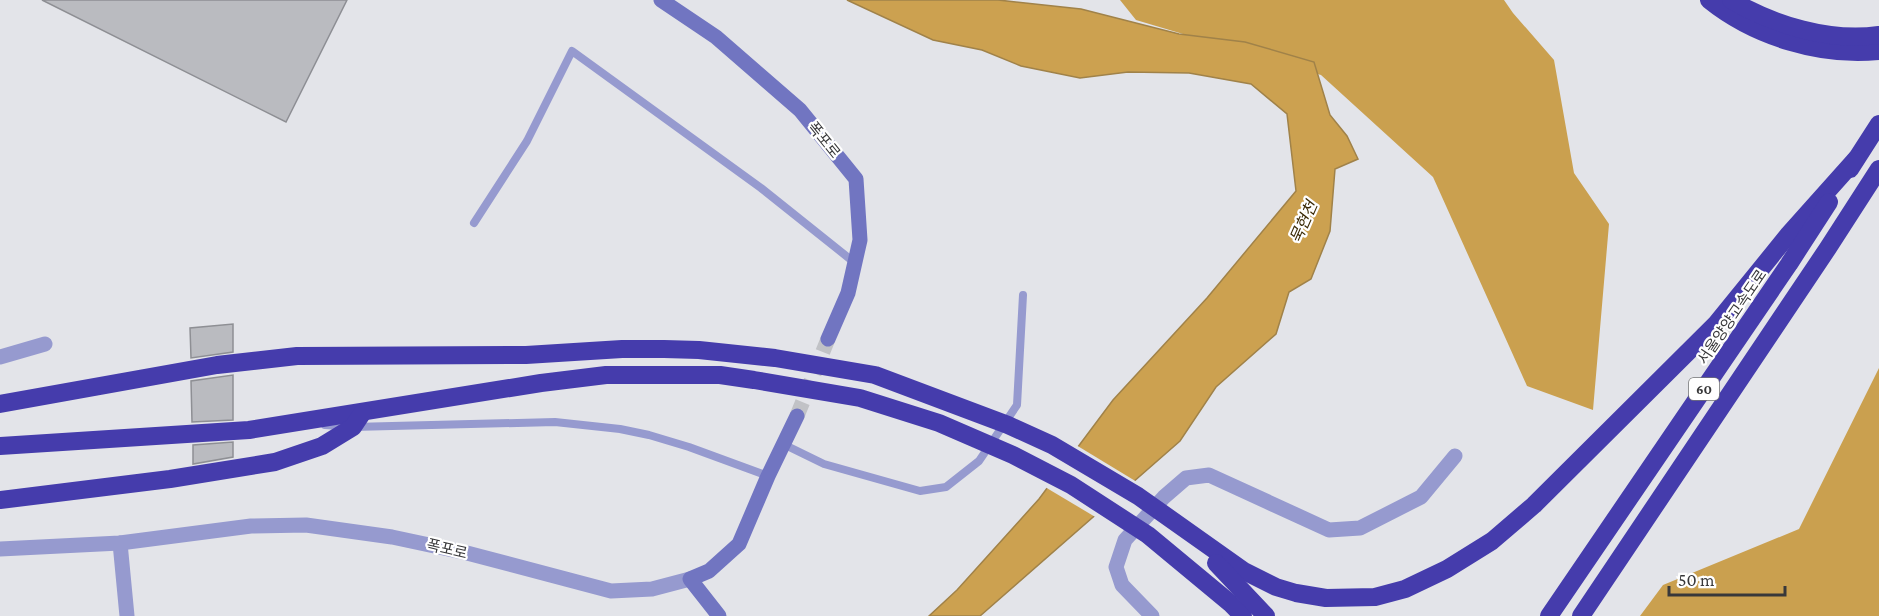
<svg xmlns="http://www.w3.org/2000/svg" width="1879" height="616" viewBox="0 0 1879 616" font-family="'Crimson Pro','Noto Sans KR',serif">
<rect width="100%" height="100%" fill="#e3e4e9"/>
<!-- forest -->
<g fill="#caa04f">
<polygon points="1120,0 1504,0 1513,13 1554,60 1574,173 1609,224 1593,410 1527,386 1433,177 1321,75 1136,20"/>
<polygon points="1879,368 1879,616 1640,616 1663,585 1799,529"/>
</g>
<!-- water -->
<polygon fill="#cca150" stroke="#a08249" stroke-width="1.5" points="847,0 998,0 1081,9 1179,34 1245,42 1314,62 1330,115 1347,136 1358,159 1335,169 1330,231 1311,279 1289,292 1276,334 1216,387 1180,441 980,616 929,616 957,590 1039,499 1113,400 1207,298 1296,191 1287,114 1251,84 1189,73 1128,72 1080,78 1021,66 982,50 933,40"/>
<!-- pier -->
<polygon fill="#e3e4e9" points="1076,445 1137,482 1097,518 1045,487"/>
<!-- building -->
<g fill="#babbc0" stroke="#8e8f94" stroke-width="1.5">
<polygon points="42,0 347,0 286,122"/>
<polygon points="233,324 233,352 191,358 190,328"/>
<polygon points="233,375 233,420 192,422 191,381"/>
<polygon points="233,442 233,457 193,464 193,445"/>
</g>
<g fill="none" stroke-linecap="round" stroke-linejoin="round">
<!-- secondary-tunnel -->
<polyline stroke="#c1c2c6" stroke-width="15" stroke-dasharray="15 8" stroke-linecap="butt" points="797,416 828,339"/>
<!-- lane -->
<g stroke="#969acf" stroke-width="8">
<polyline points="474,223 527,141 572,51 761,188 855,263"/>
<polyline points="325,425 353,427 555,422 620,429 649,435 689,447 768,476"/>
<polyline points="783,444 824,464 920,491 946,487 979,461 1017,405 1023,295"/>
</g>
<!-- street -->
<g stroke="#969acf" stroke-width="15">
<polyline points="0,357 45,344"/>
<polyline points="120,543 127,616"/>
<polyline points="0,549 120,543 251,526 306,525 392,537 467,553 611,591 652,589 690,579"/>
<polyline points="1152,616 1122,585 1116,567 1125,540 1164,497 1186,478 1209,475 1329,530 1360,528 1421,497 1455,456"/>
</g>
<!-- secondary -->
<g stroke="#7175c1" stroke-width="15">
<polyline points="661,0 716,37 800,110 856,179 860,240 848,293 828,339"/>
<polyline points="719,616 690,579 709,571 739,544 768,476 797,416"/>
</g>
<!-- highway -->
<g stroke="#453cac" stroke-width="18">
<path d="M1709,0C1755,37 1821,57 1879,51"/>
<path d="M1731,0C1774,25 1829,42 1879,35"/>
<polyline points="1850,169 1879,124"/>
<polyline points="0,404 217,365 297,356 526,355 622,349 664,349 699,350 775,358 875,375 1008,425 1052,445 1138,496 1244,571 1276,587 1296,593 1326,598 1375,597 1405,589 1447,569 1492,541 1534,505 1716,324 1789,234 1856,159"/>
<polyline points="0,446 249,430 541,383 606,375 720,375 754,380 860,398 939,423 1013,455 1071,485 1148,535 1230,603 1243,616"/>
<polyline points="0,500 170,479 275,462 322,446 353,427 363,412"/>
<polyline points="1216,563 1266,616"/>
<polyline points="1549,616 1789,264 1829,202"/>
<polyline points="1581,616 1828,248 1879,169"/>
</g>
</g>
<g text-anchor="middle" stroke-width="4.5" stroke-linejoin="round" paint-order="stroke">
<!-- shield labels -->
<rect fill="#fff" stroke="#747475" stroke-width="1.5" x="1689" y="378" width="30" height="22" rx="4.5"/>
<g font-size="14" font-weight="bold" fill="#38383a">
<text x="1704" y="394">60</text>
</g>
<!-- street labels -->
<g font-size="15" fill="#38383a" stroke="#fff">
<text transform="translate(824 140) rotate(51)" y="5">폭포로</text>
<text transform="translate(1732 317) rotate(-56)" y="5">서울양양고속도로</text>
<text transform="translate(447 549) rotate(13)" y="5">폭포로</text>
</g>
<!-- water labels -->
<g font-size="16" font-style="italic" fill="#392803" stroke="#fff">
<text transform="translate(1303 222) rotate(-66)" y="6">묵현천</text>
</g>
</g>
<!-- scale -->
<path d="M1669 586v9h116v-9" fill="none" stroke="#38383a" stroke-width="3"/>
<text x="1678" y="586" font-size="18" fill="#38383a" stroke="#ffffff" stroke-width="4.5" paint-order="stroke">50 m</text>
</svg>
